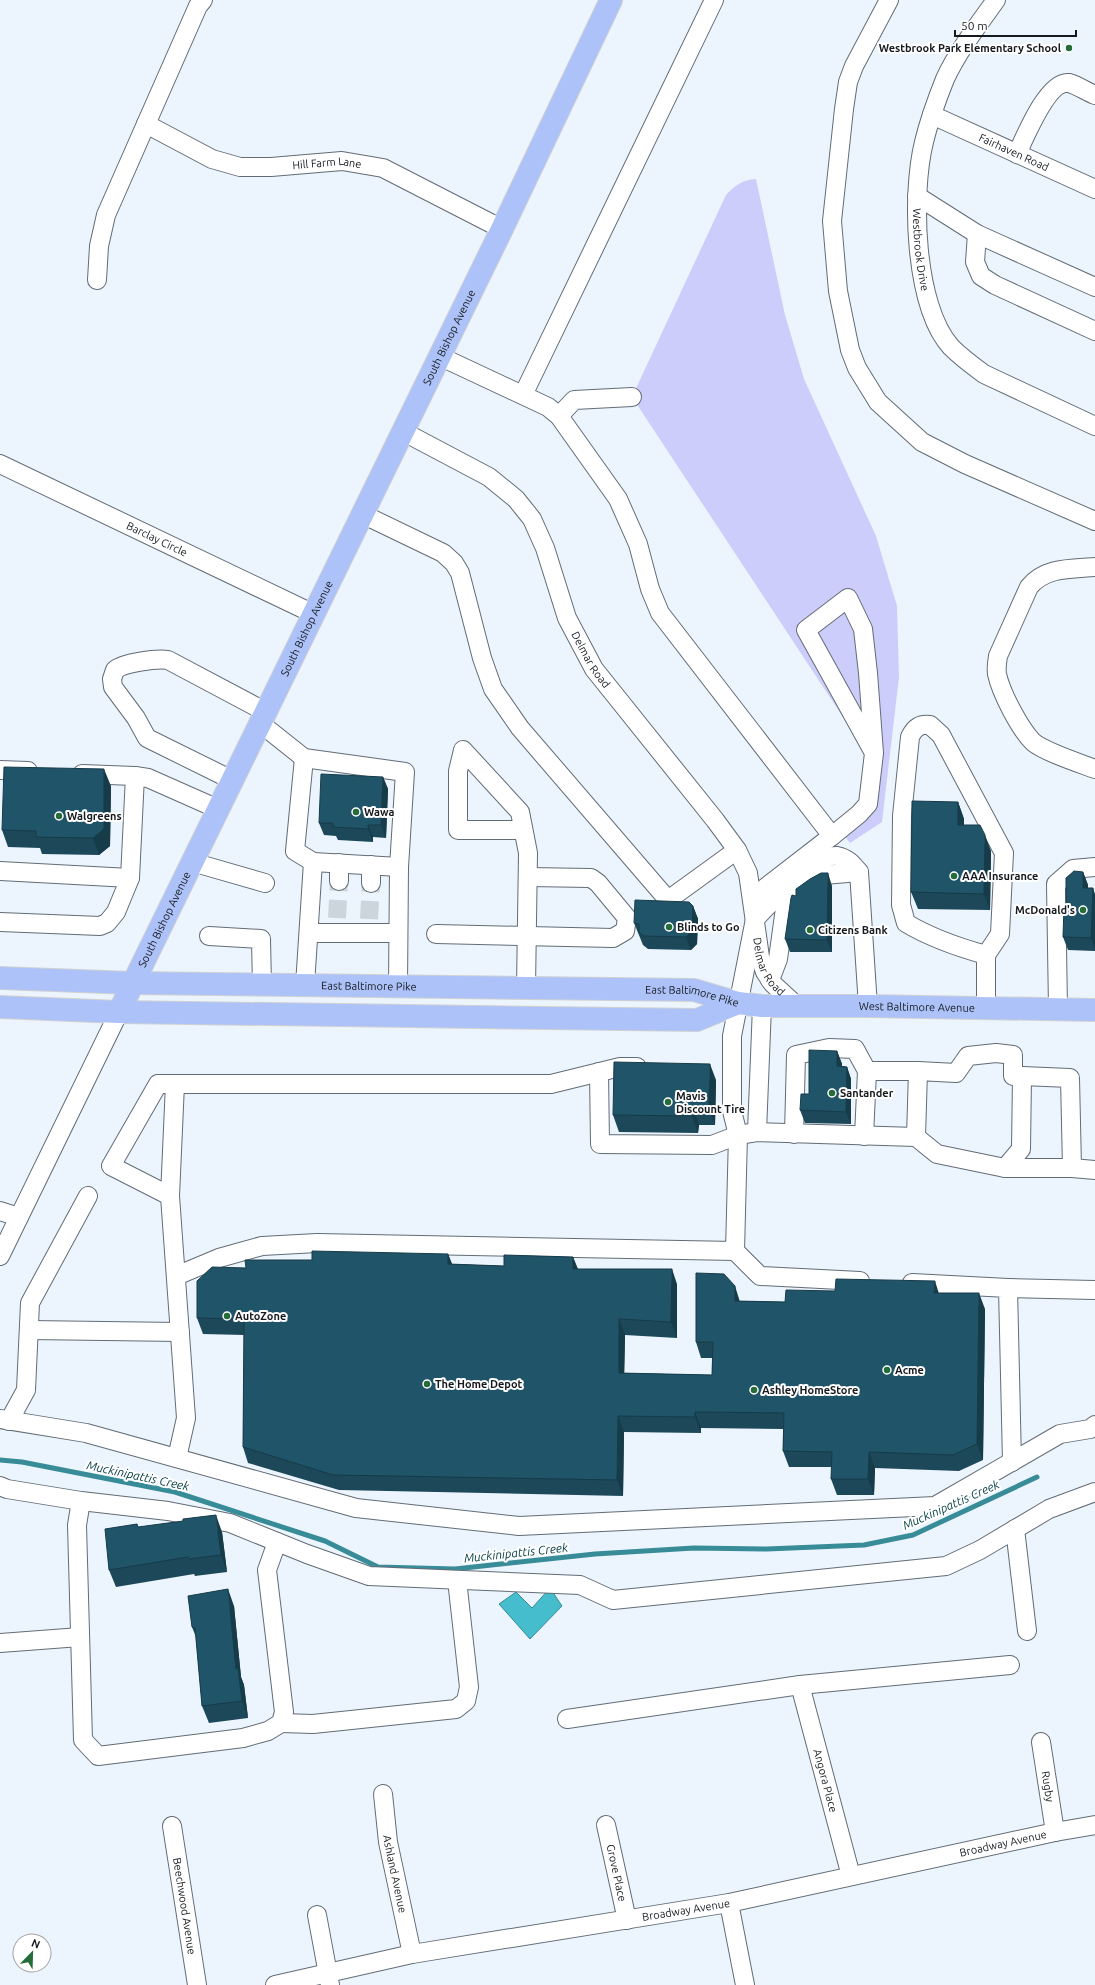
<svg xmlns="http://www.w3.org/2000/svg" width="1095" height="1985" viewBox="0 0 1095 1985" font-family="Ubuntu,sans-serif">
<rect width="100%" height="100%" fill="#ecf5fe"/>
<!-- green -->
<path fill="#cdcdfb" d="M756,179L785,315L804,379L876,536L897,606L899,677L882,822L850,843L835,824L862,799L868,755L632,397L726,195C735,185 743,180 756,179Z"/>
<!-- water -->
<polygon fill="#46bdcd" stroke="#388c98" points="550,1588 562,1606 530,1639 499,1604 516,1592 532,1608"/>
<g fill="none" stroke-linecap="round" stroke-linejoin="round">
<!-- stream -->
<polyline stroke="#388c98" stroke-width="5" points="0,1460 22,1462 175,1492 325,1541 378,1567 455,1569 595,1554 694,1548 767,1549 864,1545 913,1535 1037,1477"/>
<!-- minor-tunnel -->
<g stroke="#ccd4dc" stroke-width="18" stroke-dasharray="18 9" stroke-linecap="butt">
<polyline points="337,918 339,881"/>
<polyline points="369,919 371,883"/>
</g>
<!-- minor casing -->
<g stroke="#626c76" stroke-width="20">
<g id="minor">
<polyline points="889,0 854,66 848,82 844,109 832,221 838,291 850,350 857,368 878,402 922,442 965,464 1095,521"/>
<path id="s1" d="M996,0C978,25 958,51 945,79C937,99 929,121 924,142C911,194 914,306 951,347C961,357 973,366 984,374L1095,426"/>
<path id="s2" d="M932,115L1095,189"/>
<path id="s3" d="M146,124L212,159L240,167H271L342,161L383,168L502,229"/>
<path d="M1017,154C1025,137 1048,80 1069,83C1077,85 1087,92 1095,95"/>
<polyline points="917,196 977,234 1095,287"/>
<polyline points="977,234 975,262 981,276 995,285 1095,331"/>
<polyline points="97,280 99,246 106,215 198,6 203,0"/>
<polyline points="439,356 548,407 559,416 618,499 638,544 650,589 660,613 832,836"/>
<polyline points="523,395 714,0"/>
<polyline points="559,416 574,400 632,397"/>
<path id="s4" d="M402,431L489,477L516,499L532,519L545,548L567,618L594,669L715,820L737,850L748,873L760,957L765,972L773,984L798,1007"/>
<path id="s5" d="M0,464L314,614"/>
<polyline points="362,514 443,553 454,563 460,573 482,658 493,689 520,728 668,900 737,850"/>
<path d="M1095,567C1071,569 1045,567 1029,587L998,656C997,662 996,668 997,674C1001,693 1020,729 1033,742C1045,752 1079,763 1095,769"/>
<polyline points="260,723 304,758 405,772 399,867 398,986"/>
<polyline points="304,758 295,851 313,862 305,985"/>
<polyline points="0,770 28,771"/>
<polyline points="82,774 135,776"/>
<path d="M232,780L147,738L136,718L113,687L112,679L115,670C123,663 157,658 168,660L266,712"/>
<polyline points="523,830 458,830 458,771 463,750 520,812 528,853 526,988"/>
<polyline points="192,862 265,883"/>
<polyline points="313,862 399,867"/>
<polyline points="0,871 130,878"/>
<polyline points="339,881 339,863"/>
<polyline points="371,883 371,865"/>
<polyline points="752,898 832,836 859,814 868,804 874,753 868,673 863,629 848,598 806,630 874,753"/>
<path d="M755,919C769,904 818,853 837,856C848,858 853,865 859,872L868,1006"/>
<polyline points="0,922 100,926 107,923 116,912 130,878 135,776 148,778 218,809"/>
<polyline points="309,933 398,933"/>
<polyline points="436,934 613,938 625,931 627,918 598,883 591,878 528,877"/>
<polyline points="209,936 261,939 262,986"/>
<polyline points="770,980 778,959 785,908 789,898 809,883 824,875 859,872"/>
<path d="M986,1007V955L1000,934L1004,853L941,735L930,725C920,724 915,727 910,737L902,816L901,905L906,923C931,938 957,947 986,955"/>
<polyline points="1058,1009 1056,884 1073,869 1095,867"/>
<polyline points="867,1071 918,1071"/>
<polyline points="599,1072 600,1144 712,1145 738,1135 757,1132 916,1137 918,1071 956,1073 968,1056 996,1053 1013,1055 1013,1076 1022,1076 1021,1149 1005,1168 937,1154 916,1137"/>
<polyline points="1022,1076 1070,1078 1072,1168 1095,1170"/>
<polyline points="757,1132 762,1006"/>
<polyline points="794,1134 796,1055 829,1048 855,1049 867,1071 864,1136"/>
<polyline points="1005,1168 1072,1168"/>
<polyline points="170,1196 175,1084"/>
<polyline points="0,1211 19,1217"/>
<polyline points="735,1251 760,1276 860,1281"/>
<polyline points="0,1256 119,1012"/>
<polyline points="176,1276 219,1258 262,1246 317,1243 735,1251 738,1135 732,1111 732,1036 755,919"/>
<polyline points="912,1283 1008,1288 1012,1462"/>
<polyline points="1008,1288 1095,1290"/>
<polyline points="29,1330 180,1332"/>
<polyline points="0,1419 86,1433 356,1508 519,1526 935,1506 1060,1434 1090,1429 1095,1425"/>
<polyline points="9,1421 26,1390 30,1303 88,1196"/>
<polyline points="177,1458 186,1418 170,1196 111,1166 158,1084 551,1084 620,1067 637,1067"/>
<polyline points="0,1486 7,1489 81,1501 168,1511 230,1523 307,1554 369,1576 580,1585 613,1600 946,1566 980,1550 1049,1509 1095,1492"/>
<polyline points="81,1501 77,1525 83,1740 98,1756 243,1738 268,1731 281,1723 284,1712 267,1570 277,1542"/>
<polyline points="1015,1529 1027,1631"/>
<polyline points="0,1643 80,1637"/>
<path id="s6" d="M800,1685L851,1876"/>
<polyline points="567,1719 800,1685 1010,1665"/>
<polyline points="281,1723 313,1724 456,1709 466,1701 469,1687 457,1580"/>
<path id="s7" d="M1041,1742L1055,1832"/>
<path id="s8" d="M383,1794L388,1842L412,1954"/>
<path id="s9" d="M606,1825L627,1920"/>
<path id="s10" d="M172,1826L197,1985"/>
<polyline points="729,1903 745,1985"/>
<polyline points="317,1915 330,1985"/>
<path id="s11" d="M275,1985L412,1954L729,1903L1055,1832L1095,1825"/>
</g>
</g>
<!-- major casing -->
<g stroke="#d0d1d2" stroke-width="24">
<g id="major">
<path id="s12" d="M0,978L132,983L694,990L738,1003L762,1006H868L1095,1010"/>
<polyline points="0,1007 119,1012 697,1020 738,1003"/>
<path id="s13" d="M119,1012L502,229L611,0"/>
</g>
</g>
<!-- minor -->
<use href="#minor" stroke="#fff" stroke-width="18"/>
<!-- major -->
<use href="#major" stroke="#acc2f8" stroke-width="22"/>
</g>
<!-- wall -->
<g fill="#1c4859">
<polygon points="383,777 388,789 386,838 373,837 373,842 338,840 336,836 324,835 319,823"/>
<polygon points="111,786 110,846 99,855 42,854 40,848 8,847 2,830"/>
<polygon points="958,802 964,819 964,825 991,851 990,910 918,909 911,892"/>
<polygon points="1083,872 1088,885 1088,888 1093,888 1095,895 1095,951 1068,950 1063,937 1066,907"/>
<polygon points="832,886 832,952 790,952 785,939 796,896"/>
<polygon points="693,906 698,919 697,944 691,950 648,949 643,945 634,923"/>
<polygon points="837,1051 842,1064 842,1066 847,1067 851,1079 851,1124 805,1123 800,1110 809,1094"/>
<polygon points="716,1080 715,1125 699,1125 698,1133 619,1132 613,1115"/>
<polygon points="448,1254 452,1264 504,1266 573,1257 578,1269 677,1284 677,1338 625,1335 624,1373 712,1375 712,1358 701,1358 696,1342 740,1301 785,1302 835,1291 939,1293 985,1309 983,1460 959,1471 875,1468 874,1495 837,1495 831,1479 832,1467 789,1467 783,1451 783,1429 701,1428 701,1433 624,1432 623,1496 339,1490 248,1463 243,1447 244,1335 203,1334 197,1318 246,1268"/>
<polygon points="137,1524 138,1527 222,1532 227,1572 195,1576 194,1574 116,1587 109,1570"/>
<polygon points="234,1606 241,1677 244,1685 248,1718 209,1723 202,1706 196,1637 192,1627"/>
</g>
<!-- shaded-wall -->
<g fill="#163b49">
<polygon points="104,769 111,786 110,846 99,855 93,838"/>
<polygon points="383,777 388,789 386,838 381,825"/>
<polygon points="958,802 964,819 964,842 958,825"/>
<polygon points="368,825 373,837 373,842 368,829"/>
<polygon points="985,835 991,851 990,910 984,894"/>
<polygon points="1083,872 1088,885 1087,901 1083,888"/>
<polygon points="828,873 832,886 832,952 827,940"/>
<polygon points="1093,888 1095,895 1095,949 1091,938"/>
<polygon points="693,906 698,919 697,944 691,950 686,937"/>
<polygon points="837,1051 842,1064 842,1079 837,1066"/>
<polygon points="710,1064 716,1080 715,1125 709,1108"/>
<polygon points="847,1067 851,1079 851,1124 846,1112"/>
<polygon points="693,1108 699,1125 698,1133 692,1116"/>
<polygon points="448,1254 454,1269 448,1264"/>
<polygon points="573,1257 579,1273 573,1269"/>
<polygon points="672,1269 677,1284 677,1338 671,1322"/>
<polygon points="935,1281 940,1297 934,1293"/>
<polygon points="735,1286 740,1302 735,1301"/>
<polygon points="979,1293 985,1309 983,1460 977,1444"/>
<polygon points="619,1319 625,1335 624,1389 619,1373"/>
<polygon points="695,1412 701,1428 701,1433 695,1417"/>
<polygon points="618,1416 624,1432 623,1496 617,1480"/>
<polygon points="869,1452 875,1468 874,1495 868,1479"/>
<polygon points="216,1515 222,1532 227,1572 221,1555"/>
<polygon points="228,1589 234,1606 241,1677 244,1685 248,1718 242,1701 236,1669"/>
</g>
<!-- building -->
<g fill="#205468" stroke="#163b49">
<polygon points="4,767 104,769 104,829 93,838 36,837 36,831 2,830"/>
<polygon points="321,774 383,777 381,825 368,825 368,829 333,827 333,823 319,823"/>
<polygon points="912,801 958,802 958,825 980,825 985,835 984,894 911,892"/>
<polygon points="1074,871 1083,872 1083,888 1093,888 1091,938 1063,937 1064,906 1066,907 1066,878"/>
<polygon points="821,873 828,873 827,940 785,939 791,898 792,895 796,896 796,889 810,879"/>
<polygon points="635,900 689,902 693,906 692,931 686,937 643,936 639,932 639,924 634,923"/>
<polygon points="809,1050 837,1051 837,1066 847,1067 846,1112 800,1110 801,1094 809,1094"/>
<polygon points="614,1062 710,1064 709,1108 693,1108 692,1116 613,1115"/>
<polygon points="312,1251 448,1254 448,1264 504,1266 504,1255 573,1257 573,1269 672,1269 671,1322 619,1319 619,1373 712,1375 713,1342 696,1342 696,1273 724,1274 735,1286 735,1301 785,1302 786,1290 835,1291 836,1279 935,1281 934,1293 979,1293 977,1444 953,1455 869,1452 868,1479 831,1479 832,1452 783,1451 784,1413 695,1412 695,1417 618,1416 617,1480 333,1475 243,1447 244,1319 197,1318 197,1281 212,1267 246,1268 245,1260 312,1260"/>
<polygon points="216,1515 221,1555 189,1559 188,1557 109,1570 105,1529 137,1524 138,1527 183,1521 183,1519"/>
<polygon points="228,1589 236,1669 238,1668 242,1701 202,1706 195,1628 192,1627 188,1596"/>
</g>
<!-- markers -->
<g fill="#256c38" stroke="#fff" stroke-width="1.5">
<circle cx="1069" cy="48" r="4"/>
<circle cx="356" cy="812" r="4"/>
<circle cx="59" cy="816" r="4"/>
<circle cx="954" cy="876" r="4"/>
<circle cx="1083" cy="910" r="4"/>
<circle cx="669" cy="927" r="4"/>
<circle cx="810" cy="930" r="4"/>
<circle cx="832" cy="1093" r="4"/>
<circle cx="668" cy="1102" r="4"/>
<circle cx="227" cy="1316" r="4"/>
<circle cx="887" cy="1370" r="4"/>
<circle cx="427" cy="1384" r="4"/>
<circle cx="754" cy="1390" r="4"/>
</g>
<g text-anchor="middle" stroke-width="4" stroke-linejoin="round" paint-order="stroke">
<!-- poi labels -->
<g font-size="11" font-weight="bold" fill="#161a1e" stroke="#fff" text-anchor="start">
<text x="1061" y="52" text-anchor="end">Westbrook Park Elementary School</text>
<text x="364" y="816">Wawa</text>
<text x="67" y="820">Walgreens</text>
<text x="962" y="880">AAA Insurance</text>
<text x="1075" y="914" text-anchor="end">McDonald's</text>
<text x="677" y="931">Blinds to Go</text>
<text x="818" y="934">Citizens Bank</text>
<text x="840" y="1097">Santander</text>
<text x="676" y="1100">Mavis<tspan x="676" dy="13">Discount Tire</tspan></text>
<text x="235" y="1320">AutoZone</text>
<text x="895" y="1374">Acme</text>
<text x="435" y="1388">The Home Depot</text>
<text x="762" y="1394">Ashley HomeStore</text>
</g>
<!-- street labels -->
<g font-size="11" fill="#161a1e" stroke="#fff">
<text dy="4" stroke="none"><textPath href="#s2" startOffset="90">Fairhaven Road</textPath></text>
<text dy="4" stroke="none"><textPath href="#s3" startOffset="191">Hill Farm Lane</textPath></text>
<text dy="4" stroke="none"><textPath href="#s1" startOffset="269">Westbrook Drive</textPath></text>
<text dy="4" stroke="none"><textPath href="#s13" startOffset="751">South Bishop Avenue</textPath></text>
<text dy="4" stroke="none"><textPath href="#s5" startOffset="174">Barclay Circle</textPath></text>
<text dy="4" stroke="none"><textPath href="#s13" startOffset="427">South Bishop Avenue</textPath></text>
<text dy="4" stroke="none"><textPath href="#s4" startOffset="312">Delmar Road</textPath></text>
<text dy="4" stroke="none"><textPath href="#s13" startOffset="103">South Bishop Avenue</textPath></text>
<text dy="4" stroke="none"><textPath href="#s4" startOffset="675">Delmar Road</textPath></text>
<text dy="4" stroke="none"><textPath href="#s12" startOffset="369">East Baltimore Pike</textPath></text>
<text dy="4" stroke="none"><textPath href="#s12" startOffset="693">East Baltimore Pike</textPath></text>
<text dy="4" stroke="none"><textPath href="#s12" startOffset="919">West Baltimore Avenue</textPath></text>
<text dy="4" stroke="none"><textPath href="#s6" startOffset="99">Angora Place</textPath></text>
<text dy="4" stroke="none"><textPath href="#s7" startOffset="45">Rugby</textPath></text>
<text dy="4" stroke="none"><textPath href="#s11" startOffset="742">Broadway Avenue</textPath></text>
<text dy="4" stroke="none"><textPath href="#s9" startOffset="49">Grove Place</textPath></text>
<text dy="4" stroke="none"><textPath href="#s8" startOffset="81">Ashland Avenue</textPath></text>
<text dy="4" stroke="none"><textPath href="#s10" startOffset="81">Beechwood Avenue</textPath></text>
<text dy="4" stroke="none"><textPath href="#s11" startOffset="418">Broadway Avenue</textPath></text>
</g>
<!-- water labels -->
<g font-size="12" font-style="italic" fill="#013a41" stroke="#fff">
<text transform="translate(138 1476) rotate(12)" y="4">Muckinipattis Creek</text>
<text transform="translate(951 1505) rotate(-24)" y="4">Muckinipattis Creek</text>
<text transform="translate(516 1553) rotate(-6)" y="4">Muckinipattis Creek</text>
</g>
</g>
<!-- north arrow -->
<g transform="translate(32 1953) rotate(23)"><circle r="19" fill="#ffffff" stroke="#a2a3a5"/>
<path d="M0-3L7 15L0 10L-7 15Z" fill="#256c38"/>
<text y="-6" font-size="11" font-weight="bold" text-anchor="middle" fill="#161a1e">N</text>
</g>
<!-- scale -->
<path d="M955 30v6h121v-6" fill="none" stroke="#161a1e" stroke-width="2"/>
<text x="961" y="30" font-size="12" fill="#161a1e" stroke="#ffffff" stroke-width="3" paint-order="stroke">50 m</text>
</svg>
